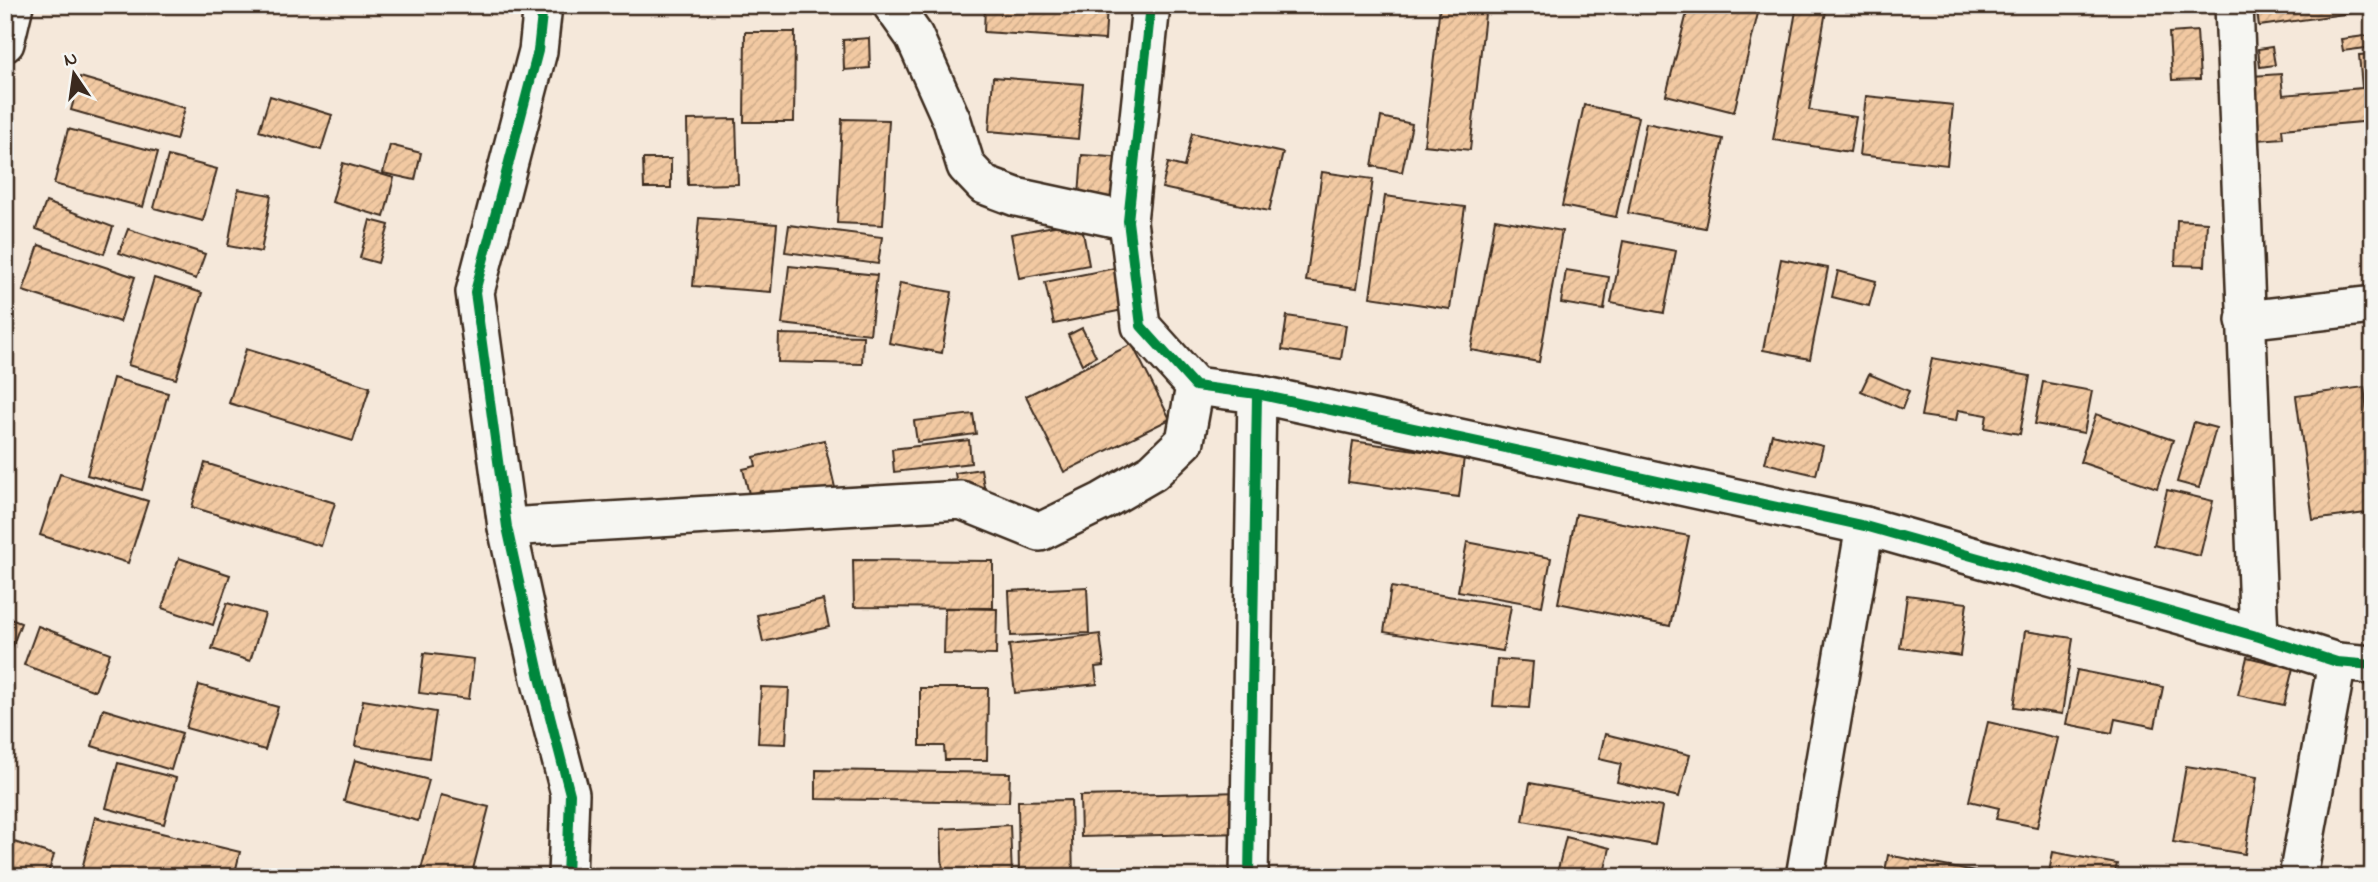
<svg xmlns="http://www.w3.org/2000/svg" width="2378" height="882" viewBox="0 0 2378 882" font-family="'Indie Flower',sans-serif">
<defs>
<pattern id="building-hatch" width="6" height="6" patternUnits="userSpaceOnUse" patternTransform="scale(1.75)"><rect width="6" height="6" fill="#f2c9a2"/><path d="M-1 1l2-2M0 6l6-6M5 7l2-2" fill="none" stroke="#d0ad8b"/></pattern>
</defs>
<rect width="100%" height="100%" fill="#f5e8da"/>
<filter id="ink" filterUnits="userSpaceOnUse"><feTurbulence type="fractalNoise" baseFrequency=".0143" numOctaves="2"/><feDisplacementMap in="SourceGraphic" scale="14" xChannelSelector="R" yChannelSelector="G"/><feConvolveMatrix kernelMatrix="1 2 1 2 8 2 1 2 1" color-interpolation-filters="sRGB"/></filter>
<g filter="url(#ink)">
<!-- building -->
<g fill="url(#building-hatch)" stroke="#3b2a1e" stroke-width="2">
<polygon points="985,5 1107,5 1105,40 984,32"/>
<polygon points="1440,5 1486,5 1470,150 1424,145"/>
<polygon points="1689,5 1760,5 1734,112 1666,95"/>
<polygon points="1797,5 1827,5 1809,110 1856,117 1850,152 1773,140"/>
<polygon points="2256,5 2373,5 2373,10 2259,26"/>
<polygon points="2197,31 2200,79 2172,80 2169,33"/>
<polygon points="745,32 795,32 794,122 744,122"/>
<polygon points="2373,35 2373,47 2343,51 2341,39"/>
<polygon points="869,38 870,68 844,70 843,40"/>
<polygon points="2272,47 2275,65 2260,67 2258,49"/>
<polygon points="2373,54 2373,121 2282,129 2283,138 2258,140 2252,76 2281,74 2283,95 2362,88 2359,55"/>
<polygon points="80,77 185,108 176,140 71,110"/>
<polygon points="993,77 1083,84 1078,139 989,131"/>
<polygon points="270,96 332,115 321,150 259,131"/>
<polygon points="1866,96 1953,105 1947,165 1859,155"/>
<polygon points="1584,105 1638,117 1616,217 1562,206"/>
<polygon points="1381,117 1412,124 1402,172 1372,166"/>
<polygon points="736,119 738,184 688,185 687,120"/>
<polygon points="842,119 889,120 883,225 837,223"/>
<polygon points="1646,123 1723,139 1705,228 1628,213"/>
<polygon points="68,129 158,152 143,207 54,184"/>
<polygon points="1192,133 1283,153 1269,211 1162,188 1168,163 1184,167"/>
<polygon points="390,145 421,153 415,180 383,173"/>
<polygon points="1082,155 1126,158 1123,200 1079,196"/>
<polygon points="168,156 217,169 203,221 154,208"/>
<polygon points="643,159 671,159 671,188 644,188"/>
<polygon points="343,163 394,178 384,217 332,202"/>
<polygon points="1322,172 1373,179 1357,288 1306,281"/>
<polygon points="238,189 271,195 261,252 228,246"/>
<polygon points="1385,196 1465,207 1450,309 1370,297"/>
<polygon points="46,202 113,227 104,254 36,229"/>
<polygon points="699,218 777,224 771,292 693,286"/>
<polygon points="1495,219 1562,231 1539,362 1471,350"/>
<polygon points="370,220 389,225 378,263 360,258"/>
<polygon points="2177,220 2207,222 2205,266 2175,265"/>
<polygon points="1081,221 1089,265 1019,278 1011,234"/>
<polygon points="789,225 882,237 878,264 785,252"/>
<polygon points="128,229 205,254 196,279 119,253"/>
<polygon points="1623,241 1676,251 1664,313 1611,303"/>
<polygon points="39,245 135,277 120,322 23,291"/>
<polygon points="1781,259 1828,268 1810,359 1763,350"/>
<polygon points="789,266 877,275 870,334 782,324"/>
<polygon points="1115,268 1123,310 1054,324 1045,282"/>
<polygon points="1566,270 1609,277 1604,310 1561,303"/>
<polygon points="1838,271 1876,281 1869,306 1832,297"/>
<polygon points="154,278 202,293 176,379 128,365"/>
<polygon points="900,283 952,292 942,353 889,343"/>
<polygon points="1287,316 1346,325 1341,359 1282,350"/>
<polygon points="1082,328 1096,356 1082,364 1068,335"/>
<polygon points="779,334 863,336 862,364 778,362"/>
<polygon points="1132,344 1170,419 1064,472 1026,396"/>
<polygon points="246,349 370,387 353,441 229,403"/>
<polygon points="1932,358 2030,376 2020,434 1985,428 1987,415 1958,410 1956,421 1921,416"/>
<polygon points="1869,374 1909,391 1902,409 1861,391"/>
<polygon points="113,378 168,393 142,490 87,475"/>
<polygon points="2043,382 2092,391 2084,433 2035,424"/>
<polygon points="2364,387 2373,458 2373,512 2313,520 2296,396"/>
<polygon points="973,414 976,434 917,442 914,421"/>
<polygon points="2096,414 2173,440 2157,488 2080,462"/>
<polygon points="2194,422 2216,428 2199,488 2177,482"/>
<polygon points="1772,434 1823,446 1816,475 1765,463"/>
<polygon points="824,440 836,492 766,508 762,491 749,494 743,469 756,466 754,457"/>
<polygon points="969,440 971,463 894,472 892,449"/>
<polygon points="1353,441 1464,457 1459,497 1348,482"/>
<polygon points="205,463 335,503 321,546 192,507"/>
<polygon points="981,469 989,516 963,520 955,473"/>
<polygon points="60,474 148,501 128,563 40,535"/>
<polygon points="2167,490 2213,501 2200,556 2154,545"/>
<polygon points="1576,514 1689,536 1670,626 1558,603"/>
<polygon points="1467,542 1551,558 1542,606 1458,591"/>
<polygon points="179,558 230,575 213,625 162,608"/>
<polygon points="853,560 993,561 993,608 854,607"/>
<polygon points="1087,587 1089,633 1011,636 1009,591"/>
<polygon points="1391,587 1511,606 1503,651 1384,632"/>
<polygon points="1907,595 1967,603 1960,656 1900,648"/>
<polygon points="823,600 829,627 763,642 757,615"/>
<polygon points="227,603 265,614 250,661 212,649"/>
<polygon points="945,608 997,609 996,655 944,654"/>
<polygon points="5,617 21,623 5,666"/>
<polygon points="38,626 110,653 95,691 24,665"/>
<polygon points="2025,631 2073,638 2062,714 2014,707"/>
<polygon points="1100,634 1104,666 1095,667 1097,684 1015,693 1009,645"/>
<polygon points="424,653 474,659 469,699 419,693"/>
<polygon points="2247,657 2293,668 2284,705 2238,695"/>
<polygon points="1497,659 1533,662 1529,708 1493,706"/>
<polygon points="2077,670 2163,687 2155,727 2115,719 2112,733 2066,724"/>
<polygon points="199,685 278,707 265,750 186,728"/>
<polygon points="761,687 789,688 786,744 758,743"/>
<polygon points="920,688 988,688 987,760 945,760 944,746 920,746"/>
<polygon points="363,700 436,712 429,758 355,746"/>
<polygon points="103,709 182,733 171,770 92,746"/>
<polygon points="1988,722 2058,738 2037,827 1996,819 1999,808 1969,801"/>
<polygon points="5,734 13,737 5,762"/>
<polygon points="1605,734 1690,755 1679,797 1617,782 1621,764 1599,759"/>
<polygon points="355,760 429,780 418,821 344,801"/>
<polygon points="118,763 176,778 164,824 106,808"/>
<polygon points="2186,766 2257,777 2245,854 2173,842"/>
<polygon points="816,770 1010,773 1009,802 816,799"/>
<polygon points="1530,783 1662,807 1655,845 1523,821"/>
<polygon points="1242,792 1243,833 1081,837 1080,796"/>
<polygon points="441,795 489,807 471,877 419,877"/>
<polygon points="1071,800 1073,877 1019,877 1018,801"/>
<polygon points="95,817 240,852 234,877 80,877"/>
<polygon points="1010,825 1012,877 943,877 941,829"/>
<polygon points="1566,837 1610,848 1603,877 1556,877"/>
<polygon points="5,839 54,855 47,877 5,877"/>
<polygon points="2053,852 2117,864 2114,877 2048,877"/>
<polygon points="1888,855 2001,877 1884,877"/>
</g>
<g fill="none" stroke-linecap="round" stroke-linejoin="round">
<!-- street casing -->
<g stroke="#3b2a1e" stroke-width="42">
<g id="street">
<polyline points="543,5 538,51 475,292 507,527 540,678 570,794 567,877"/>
<polyline points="892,5 914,36 952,121 966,166 984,185 1016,197 1128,221"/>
<polyline points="1151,5 1128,221 1141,326 1195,386 1257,394 1249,877"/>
<polyline points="2234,5 2259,637"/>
<polyline points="5,43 14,5"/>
<polyline points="2245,320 2373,305"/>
<polyline points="1257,394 1865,526 2259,637 2337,662 2373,665"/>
<polyline points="507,527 961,500 1040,532 1103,501 1153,472 1185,441 1195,386"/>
<polyline points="1805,877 1865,526"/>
<polyline points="2298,877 2337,662"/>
</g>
</g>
<!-- street -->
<use href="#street" stroke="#f6f6f2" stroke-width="37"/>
<!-- cycleway casing -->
<g stroke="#f6f6f2" stroke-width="15">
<g id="cycleway">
<polyline points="543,5 538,51 475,292 507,527 540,678 570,794 567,877"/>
<polyline points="1151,5 1128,221 1141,326 1195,386 1257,394 1249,877"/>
<polyline points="1257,394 1865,526 2259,637 2337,662 2373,665"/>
</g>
</g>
<!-- cycleway -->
<use href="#cycleway" stroke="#00873e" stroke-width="10"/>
</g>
</g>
<!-- margin -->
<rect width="2378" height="882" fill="none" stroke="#f6f6f2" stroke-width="28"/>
<rect x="14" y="14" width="2350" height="854" fill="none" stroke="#3b2a1e" stroke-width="2.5" filter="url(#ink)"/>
<!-- north arrow -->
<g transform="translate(74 74) rotate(347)" stroke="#f6f6f2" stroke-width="5" paint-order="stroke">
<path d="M0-5L12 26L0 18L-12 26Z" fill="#3b2a1e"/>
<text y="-10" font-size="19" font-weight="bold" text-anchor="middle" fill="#3b2a1e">N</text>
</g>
</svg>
